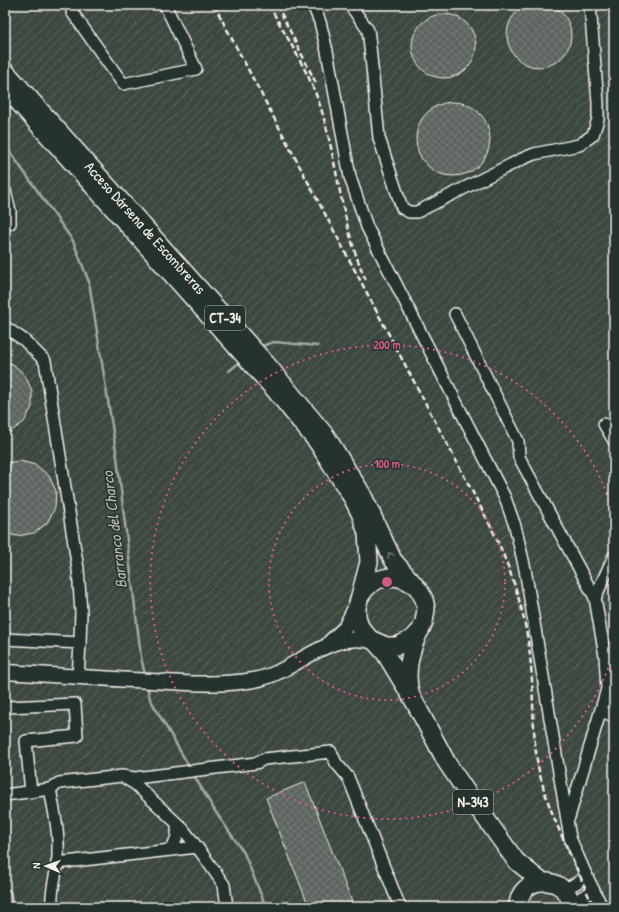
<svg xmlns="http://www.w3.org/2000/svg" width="619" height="912" viewBox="0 0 619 912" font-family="'Patrick Hand',sans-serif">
<defs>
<pattern id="industrial-furrows" width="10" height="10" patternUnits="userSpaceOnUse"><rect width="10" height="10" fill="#3c4841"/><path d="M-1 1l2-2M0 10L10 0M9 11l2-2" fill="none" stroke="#59635c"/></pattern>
<pattern id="building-cross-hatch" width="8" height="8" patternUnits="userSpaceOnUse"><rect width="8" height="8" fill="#5c655e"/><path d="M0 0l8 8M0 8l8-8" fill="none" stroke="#747c75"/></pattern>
</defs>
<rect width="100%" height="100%" fill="#2e3b34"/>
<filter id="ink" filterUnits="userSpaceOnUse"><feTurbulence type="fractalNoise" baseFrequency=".025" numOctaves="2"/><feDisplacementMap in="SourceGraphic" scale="8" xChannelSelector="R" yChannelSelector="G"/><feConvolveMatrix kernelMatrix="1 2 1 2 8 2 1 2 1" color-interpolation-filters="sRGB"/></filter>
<g filter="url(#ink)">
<!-- industrial -->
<polygon fill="url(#industrial-furrows)" points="5,5 614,5 614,698 606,721 614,724 614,907 5,907"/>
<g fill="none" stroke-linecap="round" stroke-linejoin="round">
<!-- stream -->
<g stroke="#a4a8a0" stroke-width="2.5">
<polyline points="5,145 73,241 89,282 117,457 141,657 145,675"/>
<polyline points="259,347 274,342 318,346"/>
<polyline points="229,371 241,361"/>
<polyline points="147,686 150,699 190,768"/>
<polyline points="193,774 215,811 244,853 266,907"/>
</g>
</g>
<!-- building -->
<g fill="url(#building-cross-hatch)" stroke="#f4f1e8">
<circle cx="539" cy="35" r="32"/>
<circle cx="444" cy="46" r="32"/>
<circle cx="453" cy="139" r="37"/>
<polygon points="5,362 13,364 25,375 32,391 32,407 24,422 10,432 5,433"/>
<polygon points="20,461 36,465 49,476 56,491 55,508 47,523 34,533 17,536 5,533 5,463"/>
<polygon points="305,782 354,907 309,907 266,798"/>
</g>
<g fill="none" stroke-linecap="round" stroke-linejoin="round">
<!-- minor casing -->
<g stroke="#f4f1e8" stroke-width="14">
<g id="minor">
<polyline points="73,5 72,12 123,84 196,69 165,5"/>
<polyline points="313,5 320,22 327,51 350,177 367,227 505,498 515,526 525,569 570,838 587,877 602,907"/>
<polyline points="350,5 368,30 369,37 379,138 402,208 409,212 417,212 522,159 534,154 579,145 593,135 598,119 598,103 590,5"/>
<polyline points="5,191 10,211 10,223 5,225"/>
<polyline points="455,314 518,441 519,457 595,598 605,656 607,689 569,817"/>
<polyline points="5,327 24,340 45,361 78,569 81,612 80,643"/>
<polyline points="604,424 614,441"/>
<polyline points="595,598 614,556"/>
<polyline points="5,639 80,643 78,677"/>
<polyline points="7,707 75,704 77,736 26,741 31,792"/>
<polyline points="601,711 614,716"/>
<polyline points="125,778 135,784 183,829 203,855 224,885 227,907"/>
<path d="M50,789C54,810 59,832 58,854C58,872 50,888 52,907"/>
<polyline points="5,795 50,789 59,783 122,776 135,778 256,763 264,759 331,752 336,763 348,777 400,907"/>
<path d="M170,850C177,841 178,835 177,824"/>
<polyline points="57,863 197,847"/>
<polyline points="563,888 571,886 587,877"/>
<polyline points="5,895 6,907"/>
<polyline points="573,907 582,897 594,891"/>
</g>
</g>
<!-- major casing -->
<g stroke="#f4f1e8" stroke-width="17">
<g id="major">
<polyline points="330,642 345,628 357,604"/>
<path d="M5,672C54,675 102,679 151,681C185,683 219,686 254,680C298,672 327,628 375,642"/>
</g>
</g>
<!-- highway casing -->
<g stroke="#f4f1e8" stroke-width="20">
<g id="highway">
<polyline points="5,71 269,367 326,436 362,494 393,560 419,590 424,599 426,609 424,622 420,631 412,639 397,646 386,646 370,639 360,627 357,616 357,607 369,562 367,533 361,515 353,499 318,443 274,389 5,87"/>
<path d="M361,595C372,577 394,572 411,583"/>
<polyline points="376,643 385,653 414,701 447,763 468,794 516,861 542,882"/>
<path d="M410,692C405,671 410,651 419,632"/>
<path d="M518,907C518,875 567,872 572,907"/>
</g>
</g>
<!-- minor -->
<use href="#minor" stroke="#26332d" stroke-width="11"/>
<!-- major -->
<use href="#major" stroke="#26332d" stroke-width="14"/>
<!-- highway -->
<use href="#highway" stroke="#26332d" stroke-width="17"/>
<!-- rail -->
<g stroke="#f4f1e8" stroke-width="2.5" stroke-dasharray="6 3" stroke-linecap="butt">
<path d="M214,5L488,521C511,567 527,615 531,666C534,699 532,733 538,766C548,816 575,860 593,907"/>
<path d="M269,5C288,40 312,76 323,115C338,168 343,231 366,280"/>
<polyline points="277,5 316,83"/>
</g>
</g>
<!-- one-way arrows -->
<defs><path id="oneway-chevron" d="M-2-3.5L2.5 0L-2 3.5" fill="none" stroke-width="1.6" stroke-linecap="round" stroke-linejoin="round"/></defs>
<use stroke="#6e766e" href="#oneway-chevron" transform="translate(390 555) rotate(-119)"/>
</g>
<!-- distance rings -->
<g fill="none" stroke="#d15985" stroke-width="2" stroke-dasharray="2 4">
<circle cx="387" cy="582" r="118"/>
<path d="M614 651A237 237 0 1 1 614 513"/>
</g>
<g text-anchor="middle" stroke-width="3" stroke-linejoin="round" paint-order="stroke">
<!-- shield labels -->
<g fill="#26332d" stroke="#b6b8b0" stroke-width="1">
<rect x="205" y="306" width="40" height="24" rx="3"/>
<rect x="453" y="790" width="40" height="24" rx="3"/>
</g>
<g font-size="14" font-weight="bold" fill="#f4f1e8">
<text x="225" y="323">CT-34</text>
<text x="473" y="807">N-343</text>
</g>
<!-- street labels -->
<g font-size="15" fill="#f4f1e8" stroke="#26332d">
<text transform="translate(145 228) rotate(48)" y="5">Acceso Dársena de Escombreras</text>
</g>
<!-- water labels -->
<g font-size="16" font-style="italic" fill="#b8bab2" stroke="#26332d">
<text transform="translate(114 530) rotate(-97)" y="6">Barranco del Charco</text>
</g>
</g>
<circle cx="387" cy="582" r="6" fill="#d15985" stroke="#26332d" stroke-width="2"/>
<g font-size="12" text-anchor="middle" font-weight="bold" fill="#d15985" stroke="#26332d" stroke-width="3" stroke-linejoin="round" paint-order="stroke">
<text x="387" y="349">200 m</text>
<text x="387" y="468">100 m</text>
</g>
<!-- margin -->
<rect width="619" height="912" fill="none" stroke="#26332d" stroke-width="20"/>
<rect x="10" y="10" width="599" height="892" fill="none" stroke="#f4f1e8" stroke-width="1.5" filter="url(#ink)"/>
<!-- north arrow -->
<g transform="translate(46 866) rotate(272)" stroke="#26332d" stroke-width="3" paint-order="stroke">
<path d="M0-3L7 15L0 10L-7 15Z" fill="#f4f1e8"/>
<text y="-6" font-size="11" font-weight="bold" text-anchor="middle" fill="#f4f1e8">N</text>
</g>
</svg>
